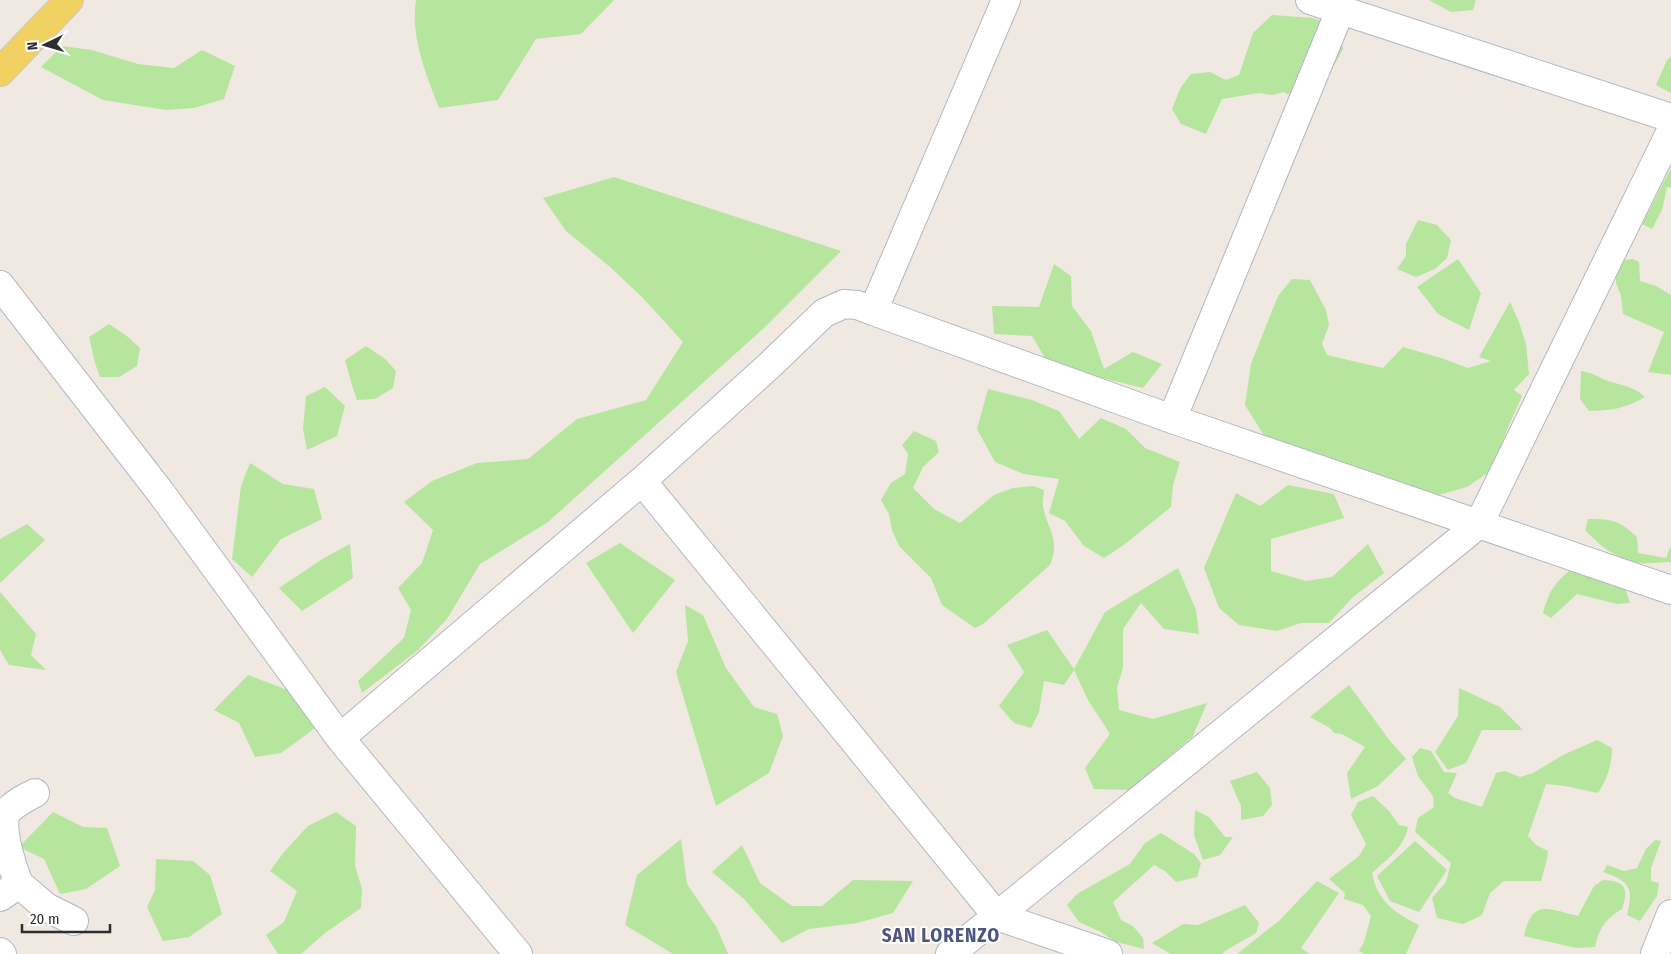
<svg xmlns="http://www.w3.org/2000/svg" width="1671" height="954" viewBox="0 0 1671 954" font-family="'Fira Sans Condensed',sans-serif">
<rect width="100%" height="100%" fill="#efe9e1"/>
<!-- green -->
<g fill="#b6e59e">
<path d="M416,0H614L581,34L536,39L498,100L439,108C426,74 410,36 416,0Z"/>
<polygon points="1429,0 1476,0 1473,10 1451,12"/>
<polygon points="1272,15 1313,18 1339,26 1343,49 1329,75 1318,102 1298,101 1284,92 1272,95 1259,93 1222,99 1206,134 1181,124 1172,109 1181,87 1191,74 1210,72 1226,80 1239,75 1253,33"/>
<polygon points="62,46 92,50 138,64 174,68 202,50 235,66 224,99 194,108 166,110 103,100 41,67"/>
<polygon points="1671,57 1671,93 1656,85 1667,60"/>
<polygon points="1671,168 1671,188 1667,187 1662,210 1652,229 1642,224"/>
<polygon points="614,177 841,251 764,328 548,522 480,564 447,619 417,651 362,693 358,681 404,638 411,610 398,588 422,563 433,530 404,502 432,481 477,463 528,459 577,419 646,400 683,342 643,298 609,266 566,231 543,198"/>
<polygon points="1418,220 1437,225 1451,240 1447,258 1435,269 1416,277 1397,269 1406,256 1406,244"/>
<polygon points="1458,259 1481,293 1469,330 1438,314 1417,287"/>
<polygon points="1633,259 1639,262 1640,281 1656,286 1671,295 1671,375 1648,372 1664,332 1623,314 1621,296 1616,283 1616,261"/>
<polygon points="1054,264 1071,276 1072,306 1091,331 1104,369 1133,352 1162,364 1143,388 1049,365 1032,336 994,334 992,306 1039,307"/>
<polygon points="1292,279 1310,280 1326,310 1329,325 1322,344 1327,355 1383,368 1403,347 1441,358 1468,368 1491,361 1479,357 1510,302 1519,322 1526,344 1529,374 1514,390 1522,396 1506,432 1496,467 1467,487 1424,499 1373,473 1270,445 1245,405 1251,364 1278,296"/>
<polygon points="109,324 128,337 140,348 137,366 119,377 100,377 95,363 89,337"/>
<polygon points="366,346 385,359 396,371 393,388 375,399 357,400 352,385 345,360"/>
<path d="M1581,371C1594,373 1597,377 1608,381C1623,386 1633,386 1645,397C1627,408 1610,411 1589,411L1580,399Z"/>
<polygon points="325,387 345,406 337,436 307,450 303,429 306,396"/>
<polygon points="988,389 1032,400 1059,411 1079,439 1101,418 1126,429 1145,448 1180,462 1173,485 1171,507 1125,544 1104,558 1084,546 1065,521 1049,513 1059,479 1024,474 995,462 977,429"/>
<path d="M914,431L936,441L939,452L923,467L913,488L934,509L960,523L994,495L1013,488L1033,486L1044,490C1044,495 1042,501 1043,506C1047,530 1061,538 1050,565L983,624L975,628L942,605L931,578L899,546L892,530L889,514L881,500L891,483L905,474L908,454L902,445Z"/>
<polygon points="250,463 283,484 314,489 322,519 281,539 252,577 232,559 241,486"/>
<polygon points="1288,485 1334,494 1344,518 1271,539 1271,571 1306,581 1332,577 1368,544 1384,573 1352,598 1329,623 1301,623 1277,631 1239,625 1219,608 1204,568 1236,493 1260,506"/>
<path d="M1588,519C1613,519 1618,520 1637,537L1638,553L1666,558L1671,545V562C1660,562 1646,565 1635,562C1615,558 1599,545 1585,530Z"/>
<polygon points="27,524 45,540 0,583 0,539"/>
<polygon points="620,543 675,580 633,633 586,563"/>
<polygon points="350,544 353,578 302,611 279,588 324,558"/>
<polygon points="1178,568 1196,610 1199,634 1164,629 1141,603 1123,629 1123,667 1117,688 1119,710 1153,719 1207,703 1193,736 1130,790 1094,789 1085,768 1110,734 1088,700 1074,670 1064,685 1044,681 1039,712 1031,728 1014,723 999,706 1024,672 1007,645 1047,630 1074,669 1105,612"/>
<path d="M1573,568L1625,588L1630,603L1617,604L1577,594L1551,618L1543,613C1549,591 1555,582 1573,568Z"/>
<polygon points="0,592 36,634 31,655 46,670 9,665 0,650"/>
<polygon points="685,605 703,615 726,668 754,707 777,714 783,736 769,773 716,806 676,672 688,641"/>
<polygon points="248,675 285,689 302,691 314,729 281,753 255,757 239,723 214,710"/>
<polygon points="1349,685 1390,741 1406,759 1378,786 1351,799 1347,773 1365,747 1342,734 1334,733 1330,728 1310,717"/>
<polygon points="1459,688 1500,707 1523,730 1482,730 1466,763 1448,770 1435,752 1458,716"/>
<path d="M1597,740L1612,748C1612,765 1607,779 1598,793L1565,786L1546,784L1528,836L1536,845L1548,851L1547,859L1541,881H1504L1490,893L1482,915L1463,924L1437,918L1432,898L1446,882L1451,863L1415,832L1418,818L1434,807L1433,796L1418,776L1412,757L1420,748L1431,751L1444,772L1457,773L1448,793L1455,798L1482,807L1496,773L1505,771L1520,777L1533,773L1563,755Z"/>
<polygon points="1257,772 1270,788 1272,805 1263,816 1241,820 1241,806 1230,781"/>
<path d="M1373,796L1389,811L1399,825L1408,827C1404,848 1387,859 1372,873C1377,901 1395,913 1419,925L1406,954H1365L1359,951L1364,942L1371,916L1363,905L1344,899L1345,893L1329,879L1359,856L1366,844L1351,815L1358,802Z"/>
<polygon points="1195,810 1209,817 1225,837 1233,837 1220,855 1203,860 1194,835"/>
<polygon points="53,812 83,827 107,828 120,866 86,889 60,894 44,859 19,847"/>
<polygon points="336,812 356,826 355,866 362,889 361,908 325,933 301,954 278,954 266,935 284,922 297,891 270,871 284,852 308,826"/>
<polygon points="1161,833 1194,854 1201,863 1197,877 1176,882 1165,871 1154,865 1113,902 1121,920 1133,926 1143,938 1144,949 1116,942 1101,932 1079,922 1067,905 1077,894 1130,864 1145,843"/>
<polygon points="681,839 687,884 717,928 728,954 673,954 625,925 637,875"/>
<path d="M1655,840L1661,841L1651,868V881L1659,883L1657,896L1640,921L1627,915C1634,888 1630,881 1603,872L1607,865L1624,871L1637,868L1646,849Z"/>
<polygon points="1415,841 1447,870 1419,912 1390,901 1377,876"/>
<polygon points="742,845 760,883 792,906 822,906 853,880 913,881 893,913 857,923 809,929 782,943 744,899 712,872"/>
<polygon points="156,859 193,861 210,875 222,914 189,937 163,941 147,907 155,890"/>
<path d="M1603,880C1626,881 1629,889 1622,909C1605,919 1599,929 1595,947L1576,948L1524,936C1532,898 1549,909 1578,916L1594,886Z"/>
<polygon points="1317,881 1339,893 1301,948 1310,954 1237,954 1280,920"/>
<polygon points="1245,905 1259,923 1256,933 1225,951 1223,954 1171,954 1152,943 1183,924 1198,925"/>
</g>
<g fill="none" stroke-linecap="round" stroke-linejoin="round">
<!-- minor casing -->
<g stroke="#b4b7c1" stroke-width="30">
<g id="minor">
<polyline points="1310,0 1671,118"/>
<polyline points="0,285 161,493 340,738 518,954"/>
<polyline points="873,311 1172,419 1671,590"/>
<polyline points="1172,419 1340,11"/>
<polyline points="642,481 997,916 1108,954"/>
<polyline points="340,738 642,481 771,364 824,313 844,304 857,305 873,311 1006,0"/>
<polyline points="19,884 46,907 74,921"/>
<path d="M0,897L19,884C12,867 0,830 6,813C13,804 25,798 35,793"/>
<polyline points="0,952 2,954"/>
<polyline points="950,954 1479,524 1671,131"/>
<polyline points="1655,954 1671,914"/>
</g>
</g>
<!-- major casing -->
<g stroke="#c9c9c9" stroke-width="30">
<polyline id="major" points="0,72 69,0"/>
</g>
<!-- minor -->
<use href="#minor" stroke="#fff" stroke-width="28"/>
<!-- major -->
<use href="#major" stroke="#f2d163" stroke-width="28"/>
</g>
<g text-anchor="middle" stroke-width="4" stroke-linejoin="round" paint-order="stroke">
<!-- district labels -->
<g font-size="19" font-weight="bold" letter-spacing="1" fill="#4d5680" stroke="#fff">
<text x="941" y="942">SAN LORENZO</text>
</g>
</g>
<!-- north arrow -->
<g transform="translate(45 45) rotate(265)" stroke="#ffffff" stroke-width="4" paint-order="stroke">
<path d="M0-4L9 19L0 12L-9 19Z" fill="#2e2e2e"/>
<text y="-8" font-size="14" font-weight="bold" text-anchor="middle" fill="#2e2e2e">N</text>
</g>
<!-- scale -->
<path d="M22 924v8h88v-8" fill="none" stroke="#2e2e2e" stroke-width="2.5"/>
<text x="30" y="924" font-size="15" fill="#2e2e2e" stroke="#ffffff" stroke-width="4" paint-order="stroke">20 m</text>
</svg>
